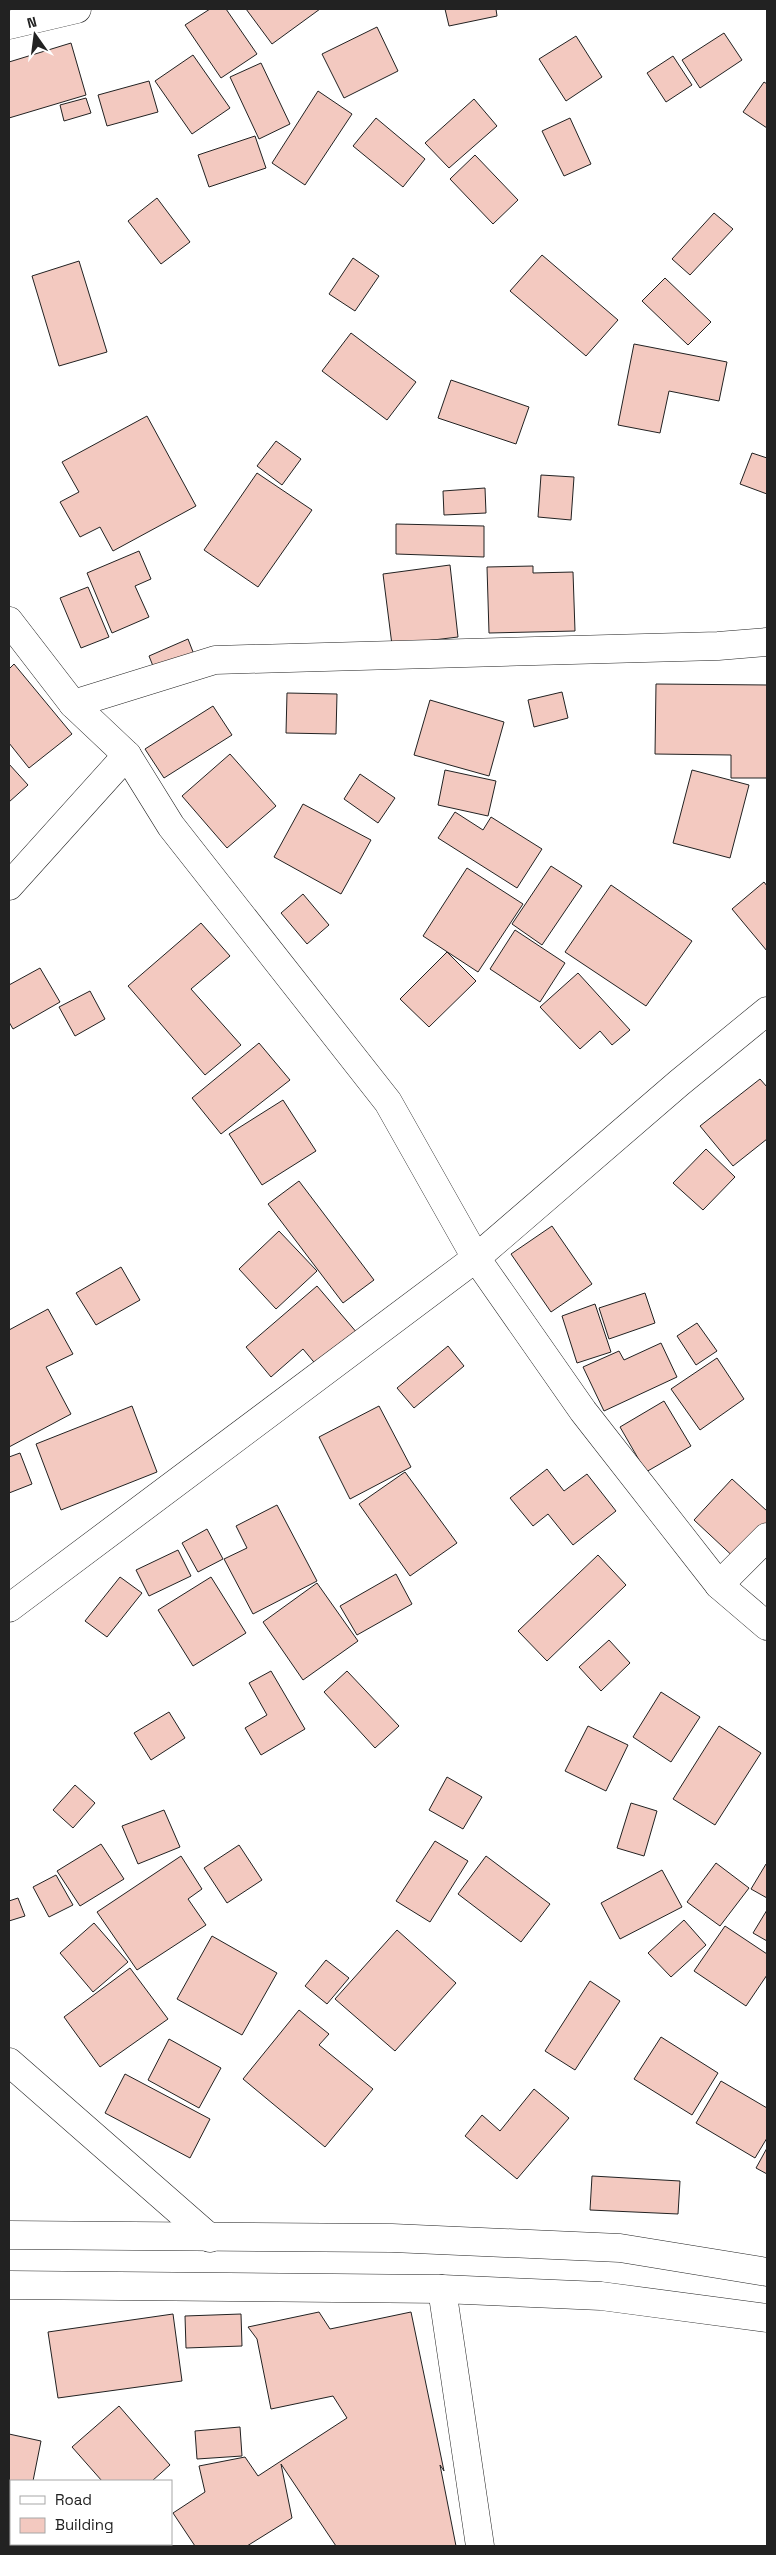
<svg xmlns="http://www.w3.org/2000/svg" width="776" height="2555" viewBox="0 0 776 2555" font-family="'Space Grotesk',sans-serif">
<rect width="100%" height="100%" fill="#fff"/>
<!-- building -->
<g fill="#f3c9c0" stroke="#222">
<polygon points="210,9 226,9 257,54 221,78 185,25"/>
<polygon points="246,9 320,9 272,44"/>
<polygon points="445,9 496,9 497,16 449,26"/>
<polygon points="377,27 398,71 344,98 322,54"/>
<polygon points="724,33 742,60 700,88 682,60"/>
<polygon points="576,36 602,77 566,101 539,59"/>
<polygon points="71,43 86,95 9,118 9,62"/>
<polygon points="193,55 230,108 192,134 155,81"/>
<polygon points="673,56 692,85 666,102 647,73"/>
<polygon points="261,63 290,124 259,139 230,77"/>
<polygon points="149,81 158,112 107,126 98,95"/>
<polygon points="764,82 767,84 767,128 743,112"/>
<polygon points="318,91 352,114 305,185 272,163"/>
<polygon points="86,98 91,113 64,121 60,105"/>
<polygon points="474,99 497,126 449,168 425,143"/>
<polygon points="376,118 425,159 403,187 353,146"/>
<polygon points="570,118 591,164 564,176 542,131"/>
<polygon points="255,136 266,168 209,187 198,155"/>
<polygon points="475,155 518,200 493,224 450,179"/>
<polygon points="157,198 190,242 161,264 128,221"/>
<polygon points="714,213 733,229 690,275 672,259"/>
<polygon points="542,255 618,320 586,356 510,291"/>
<polygon points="353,258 379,276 355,311 329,294"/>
<polygon points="79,261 107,352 59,366 32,276"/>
<polygon points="665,278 711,322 688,345 642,301"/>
<polygon points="351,333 416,382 387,420 322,371"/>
<polygon points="634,344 727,362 719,401 669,391 660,433 618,425"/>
<polygon points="451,380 529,407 516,444 438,418"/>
<polygon points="147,416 196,506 113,551 100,527 80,537 60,502 79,492 62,462"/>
<polygon points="276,441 301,459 282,485 257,466"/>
<polygon points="752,453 767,458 767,494 740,484"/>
<polygon points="257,473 312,510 258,587 204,550"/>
<polygon points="541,475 574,477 571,520 538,517"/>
<polygon points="485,488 486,513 444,515 443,491"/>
<polygon points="396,524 484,526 484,557 396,554"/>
<polygon points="139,551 151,579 135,586 149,617 112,633 87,573"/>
<polygon points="450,565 458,637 392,645 383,574"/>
<polygon points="533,566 533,573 573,572 575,631 489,633 487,567"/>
<polygon points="88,587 109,637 81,648 60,598"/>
<polygon points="188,639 200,670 161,686 149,656"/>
<polygon points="14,664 72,734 29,768 9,743 9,669"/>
<polygon points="656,684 767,685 767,778 731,778 731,755 655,754"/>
<polygon points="562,692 568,718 534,727 528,700"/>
<polygon points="287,693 337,694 336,734 286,733"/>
<polygon points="430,700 504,722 489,776 414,755"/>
<polygon points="213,706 232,735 164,778 145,749"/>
<polygon points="230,754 276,806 227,848 182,796"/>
<polygon points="9,764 28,785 9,802"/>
<polygon points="445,770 496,781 488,816 438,805"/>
<polygon points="692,770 749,785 730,858 673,843"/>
<polygon points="360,774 395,798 378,823 344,799"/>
<polygon points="303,804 371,840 341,894 274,857"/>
<polygon points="455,812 483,830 491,817 542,849 517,888 438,838"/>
<polygon points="551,866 582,886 542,945 512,924"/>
<polygon points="467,868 523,904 478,972 423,936"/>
<polygon points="764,882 767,886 767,951 732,909"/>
<polygon points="611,885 692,941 646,1006 565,952"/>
<polygon points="303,894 329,925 307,944 281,913"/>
<polygon points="201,923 230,956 191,989 241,1045 205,1075 128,986"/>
<polygon points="515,930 565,963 540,1002 490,969"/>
<polygon points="447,952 476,981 429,1027 400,999"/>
<polygon points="40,968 60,1002 13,1029 9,1022 9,985"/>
<polygon points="578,973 630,1030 612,1045 600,1031 580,1049 540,1007"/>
<polygon points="90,991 105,1019 75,1036 59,1007"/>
<polygon points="259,1043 290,1080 221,1134 192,1098"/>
<polygon points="760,1079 767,1087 767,1139 733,1166 700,1126"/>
<polygon points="283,1100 316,1151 262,1185 229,1134"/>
<polygon points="706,1149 735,1177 703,1210 673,1183"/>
<polygon points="299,1181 374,1280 343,1303 268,1204"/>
<polygon points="552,1226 592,1284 551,1312 511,1254"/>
<polygon points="279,1231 317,1271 276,1309 239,1269"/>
<polygon points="121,1267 140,1300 96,1325 76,1293"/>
<polygon points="317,1286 358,1334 318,1367 303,1349 271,1377 246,1347"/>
<polygon points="645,1293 655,1323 609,1339 599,1308"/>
<polygon points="595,1304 611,1352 577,1363 562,1316"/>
<polygon points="48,1309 73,1354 46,1367 71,1414 9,1447 9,1330"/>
<polygon points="697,1323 717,1351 696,1365 677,1336"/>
<polygon points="661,1343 677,1377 604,1411 583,1367 619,1351 624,1360"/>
<polygon points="448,1346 464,1366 414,1408 397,1388"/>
<polygon points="717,1358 744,1399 700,1430 671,1389"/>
<polygon points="664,1401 691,1446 646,1472 620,1427"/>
<polygon points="132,1406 157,1472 61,1510 36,1444"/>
<polygon points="379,1406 411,1467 350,1499 319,1437"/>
<polygon points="20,1453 32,1484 9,1493 9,1457"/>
<polygon points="547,1469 564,1491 587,1474 616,1511 573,1545 548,1514 533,1526 510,1498"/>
<polygon points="405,1472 457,1543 410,1576 359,1504"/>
<polygon points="732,1479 767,1511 767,1532 739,1562 694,1520"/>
<polygon points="277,1505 317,1581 253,1614 224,1559 247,1548 236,1526"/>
<polygon points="207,1529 223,1559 198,1572 182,1543"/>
<polygon points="178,1550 191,1576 149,1596 136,1570"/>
<polygon points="598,1555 626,1585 547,1661 518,1631"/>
<polygon points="396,1574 412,1604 357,1635 340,1606"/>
<polygon points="120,1577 142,1593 107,1637 85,1621"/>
<polygon points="211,1577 246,1633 193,1666 158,1610"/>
<polygon points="317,1583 358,1641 303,1680 263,1622"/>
<polygon points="609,1640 630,1663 601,1691 579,1667"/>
<polygon points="271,1671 305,1729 261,1755 245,1728 267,1715 249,1683"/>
<polygon points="347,1671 399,1726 375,1748 324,1692"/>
<polygon points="661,1692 700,1717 671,1762 633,1737"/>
<polygon points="169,1712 185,1738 151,1760 134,1733"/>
<polygon points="588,1726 628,1745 606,1791 565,1771"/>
<polygon points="719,1726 761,1753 715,1825 673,1799"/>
<polygon points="447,1777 482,1797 463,1829 429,1810"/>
<polygon points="75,1785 95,1803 73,1828 53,1810"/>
<polygon points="631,1803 657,1811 644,1856 617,1848"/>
<polygon points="164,1810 180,1847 138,1864 122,1826"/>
<polygon points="435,1841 468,1861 430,1922 396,1901"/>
<polygon points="101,1844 124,1879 80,1906 57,1871"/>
<polygon points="239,1845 262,1880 227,1903 204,1868"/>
<polygon points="181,1856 202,1889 188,1899 206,1925 137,1970 97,1912"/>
<polygon points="486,1856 550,1904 521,1942 458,1894"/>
<polygon points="716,1863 749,1888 720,1926 687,1902"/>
<polygon points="766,1864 767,1865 767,1898 751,1889"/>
<polygon points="662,1870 682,1907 620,1939 601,1903"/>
<polygon points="56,1875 73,1905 49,1917 33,1887"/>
<polygon points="18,1898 25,1916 9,1921 9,1901"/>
<polygon points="767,1910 767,1941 753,1933"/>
<polygon points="684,1920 706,1945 671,1977 648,1953"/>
<polygon points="94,1923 128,1962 93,1992 60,1953"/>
<polygon points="725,1926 767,1954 767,1975 746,2006 694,1971"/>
<polygon points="397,1930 456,1983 395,2051 335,1999"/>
<polygon points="212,1936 277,1973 242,2035 177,1999"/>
<polygon points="326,1960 349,1978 327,2004 305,1986"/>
<polygon points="130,1968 168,2019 100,2067 64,2017"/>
<polygon points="590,1981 620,2001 575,2070 545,2051"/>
<polygon points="299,2010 329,2034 319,2045 373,2089 325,2147 243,2079"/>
<polygon points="661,2037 718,2073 692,2115 634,2079"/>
<polygon points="169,2039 221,2068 199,2108 148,2080"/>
<polygon points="125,2074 210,2119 190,2158 105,2113"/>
<polygon points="721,2081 767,2108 767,2138 755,2158 696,2123"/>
<polygon points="534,2089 569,2118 517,2179 465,2136 482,2115 500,2131"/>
<polygon points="767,2148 767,2174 756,2168"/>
<polygon points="592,2176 680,2181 678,2214 590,2210"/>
<polygon points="319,2312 330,2329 411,2312 444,2471 440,2465 456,2546 336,2546 281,2464 292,2518 247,2546 195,2546 173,2513 205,2492 199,2466 245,2457 258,2476 347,2418 333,2396 271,2409 257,2339 248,2327"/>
<polygon points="173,2314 182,2381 58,2398 48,2332"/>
<polygon points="241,2314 242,2346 186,2348 185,2316"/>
<polygon points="119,2406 170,2465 152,2481 102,2481 72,2447"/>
<polygon points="240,2427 242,2456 197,2459 195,2431"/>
<polygon points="9,2434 41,2441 33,2481 11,2481 11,2496 9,2496"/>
<polygon points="9,2524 11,2524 11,2544 24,2544 24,2546 9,2546"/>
</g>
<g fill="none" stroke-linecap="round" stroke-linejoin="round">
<!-- minor casing -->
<g stroke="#222" stroke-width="29">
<g id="minor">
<polyline points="9,25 77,9"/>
<polyline points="9,621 73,704 127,755 171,826 388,1102 476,1258 583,1411 719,1585 767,1626"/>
<polyline points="73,704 215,660 718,646 767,642"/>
<polyline points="9,886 127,755"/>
<polyline points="719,1585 767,1537"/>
<polyline points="9,1608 476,1258 679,1083 767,1011"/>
<polyline points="9,2062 210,2238"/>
<polyline points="442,2289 480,2546"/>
</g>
</g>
<!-- tertiary casing -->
<g stroke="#222" stroke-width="29">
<g id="tertiary">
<polyline points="9,2235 392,2238 620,2248 767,2272"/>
<polyline points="9,2285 442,2289 601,2296 767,2318"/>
</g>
</g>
<!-- minor -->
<use href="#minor" stroke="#fff" stroke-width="28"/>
<!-- tertiary -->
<use href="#tertiary" stroke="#fff" stroke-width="28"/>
</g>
<!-- border -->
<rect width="776" height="2555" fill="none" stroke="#222222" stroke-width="20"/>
<!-- legend -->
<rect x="10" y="2480" width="162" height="65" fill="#ffffff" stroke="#a7a7a7"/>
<rect x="20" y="2496" width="25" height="8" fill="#ffffff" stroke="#a7a7a7"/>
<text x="55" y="2505" font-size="15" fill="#222222">Road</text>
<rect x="20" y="2518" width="25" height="15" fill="#f3c9c0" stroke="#a7a7a7"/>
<text x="55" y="2530" font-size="15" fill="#222222">Building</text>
<!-- north arrow -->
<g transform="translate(35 35) rotate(346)" stroke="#ffffff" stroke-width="4" paint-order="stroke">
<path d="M0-4L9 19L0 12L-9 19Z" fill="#222222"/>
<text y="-8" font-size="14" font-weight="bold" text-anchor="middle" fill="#222222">N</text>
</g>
</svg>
